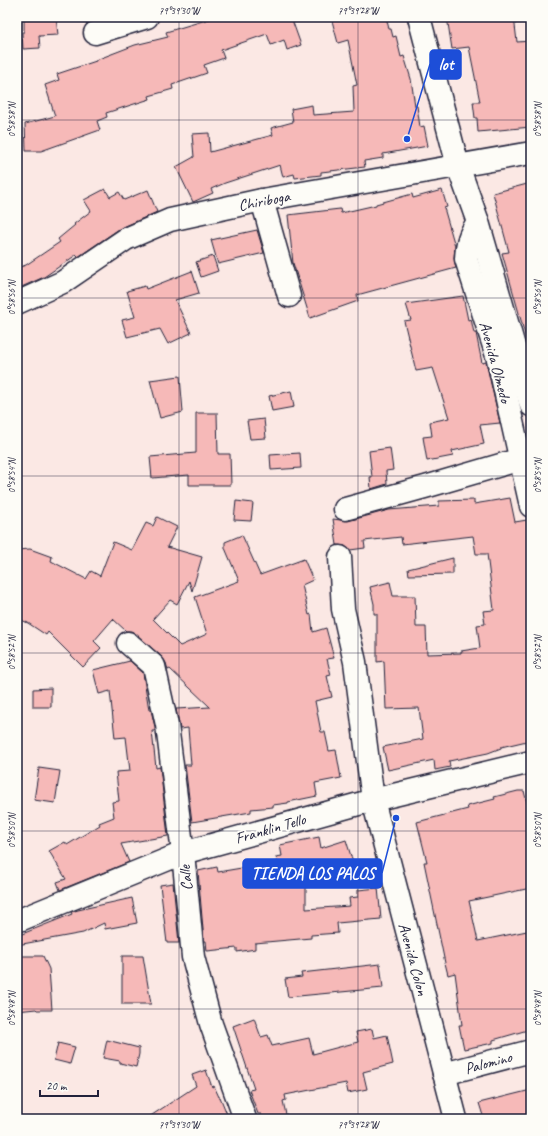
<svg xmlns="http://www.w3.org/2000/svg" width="548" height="1136" viewBox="0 0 548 1136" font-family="Caveat,sans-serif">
<rect width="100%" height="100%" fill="#fbe8e4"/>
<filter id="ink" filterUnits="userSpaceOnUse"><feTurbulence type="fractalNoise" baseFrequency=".025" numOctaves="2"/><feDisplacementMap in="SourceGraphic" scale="8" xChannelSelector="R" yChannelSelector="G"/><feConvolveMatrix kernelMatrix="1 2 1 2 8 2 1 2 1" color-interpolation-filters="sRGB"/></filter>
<g filter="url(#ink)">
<!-- building -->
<g fill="#f6b9b8" stroke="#22223b">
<polygon points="24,17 56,17 58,35 39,36 40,48 23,49 22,32 24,32"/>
<polygon points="216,17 291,17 301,45 287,50 284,40 271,45 267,34 221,50 224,58 204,65 207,73 172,85 173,89 149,96 150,99 106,113 107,117 97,121 100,130 41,151 26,151 25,124 55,116 45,85 59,80 57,74 96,61 96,60 135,45 168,37 166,32"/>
<polygon points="331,17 386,17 389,29 391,29 393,37 396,36 401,57 404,56 411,79 415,106 417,106 420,127 424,126 428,146 383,154 383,158 364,161 365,167 321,172 321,175 295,178 294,174 283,177 280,165 225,183 211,189 213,193 193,202 176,167 194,157 192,134 209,133 210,152 273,135 271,128 293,122 291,109 312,105 313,115 354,112 353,86 357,85 348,40 338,43"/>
<polygon points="447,17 514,17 517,42 531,41 531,127 478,132 477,118 475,118 473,102 480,102 469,47 452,49"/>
<polygon points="531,183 531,338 526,338 502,253 509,252 493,193"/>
<polygon points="105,189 110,197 119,192 124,200 148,190 157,212 119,229 78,257 76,255 44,277 17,289 17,268 26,265 60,242 58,239 75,225 74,224 91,211 84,200"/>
<polygon points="442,190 447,207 444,208 455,246 454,258 456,268 357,295 358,301 310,318 293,263 288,215 340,209 341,213 376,205 376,204 412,194 413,198"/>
<polygon points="257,230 264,253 218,264 211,240"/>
<polygon points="213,256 218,271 201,277 196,262"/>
<polygon points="192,271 199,293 175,300 191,333 168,344 160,329 127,337 122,320 135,317 127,291 145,286 146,289"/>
<polygon points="463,296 468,320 471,319 474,333 476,333 482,363 486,362 500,423 480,425 484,444 452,451 453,456 427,461 423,437 432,436 430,422 449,418 433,368 416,371 404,321 411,320 406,304"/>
<polygon points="180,376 183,412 160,418 150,380"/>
<polygon points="291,391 294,407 272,411 269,396"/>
<polygon points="196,413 217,413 218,454 230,454 231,485 189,485 189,475 152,478 150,457 196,453"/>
<polygon points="264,419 266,438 250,439 247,421"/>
<polygon points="390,448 393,470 386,471 387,484 371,489 370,477 372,477 369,451"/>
<polygon points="300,453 301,468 271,470 270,455"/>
<polygon points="510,498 515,522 527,520 531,552 531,740 501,747 501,748 488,753 449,761 450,767 435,770 434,760 388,770 383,747 423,739 419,708 386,709 384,661 377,662 377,614 374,614 374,604 370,587 390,582 393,596 415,596 416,627 426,627 427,654 461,653 461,651 480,648 477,625 485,624 483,611 494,610 487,554 476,554 473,536 402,544 401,537 364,541 365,548 350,550 345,546 337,545 333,519 348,521 389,510 439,506 439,501 474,500 474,504"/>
<polygon points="236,501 253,503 251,521 234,520"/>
<polygon points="157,517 177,527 167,547 202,557 192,591 189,581 177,604 170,600 153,619 180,646 207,634 195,597 239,581 225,548 225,542 242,535 260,575 304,559 313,580 302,585 309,615 311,614 313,632 326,628 334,658 327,659 331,675 327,676 332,697 315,701 321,732 325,732 329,751 336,750 341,778 315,783 317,796 288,802 288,803 273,805 273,807 251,809 251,812 192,822 185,765 191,765 188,728 180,729 176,709 210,707 170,669 168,670 166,663 162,657 136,634 131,631 126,631 113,619 94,641 101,648 83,667 48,632 46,635 28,623 17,618 17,550 30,549 52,557 51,561 86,579 91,571 100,576 113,542 132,550 146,523 153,526"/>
<polygon points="453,558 453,574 409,575 408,569"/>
<polygon points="130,661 143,673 149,710 151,710 155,727 155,731 152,731 156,768 160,767 168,836 121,844 129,862 60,890 57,882 66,879 49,851 65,842 67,845 100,825 99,823 114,817 112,802 119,801 116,772 130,771 126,737 115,738 110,691 99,694 93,670"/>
<polygon points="51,688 51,707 33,707 33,689"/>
<polygon points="39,768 60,771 55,803 34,800"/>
<polygon points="518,791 524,791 531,818 531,888 469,901 478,941 527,931 531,949 531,1029 493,1040 493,1043 464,1049 459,1025 462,1025 455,973 448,975 445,963 424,862 427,862 417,822 468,809 467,806 495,799 494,797"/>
<polygon points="319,837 321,848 346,840 354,866 333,868 307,875 308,880 306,880 306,909 350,906 349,898 358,897 358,890 378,888 381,919 337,923 338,933 311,935 311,938 255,943 255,949 237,952 237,948 207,951 206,941 204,941 198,871 217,867 218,872 277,862 276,857 282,856 280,845"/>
<polygon points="173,883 179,943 167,943 160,885"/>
<polygon points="132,898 137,923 105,929 104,923 83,933 17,945 17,936 72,914 71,912 78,910"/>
<polygon points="17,956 43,956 49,969 52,1010 37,1010 36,1009 17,1011"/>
<polygon points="122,956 143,956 151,1004 122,1004"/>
<polygon points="380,964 383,988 288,997 285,979 302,977 301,973"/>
<polygon points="254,1018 261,1037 268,1035 272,1046 309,1038 313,1054 358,1042 356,1032 372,1029 374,1038 387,1035 393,1064 363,1072 367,1089 348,1093 346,1083 285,1095 286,1100 283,1101 287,1119 262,1119 261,1114 258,1114 249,1090 254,1089 233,1026"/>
<polygon points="107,1040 139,1048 139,1054 136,1067 120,1063 120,1061 103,1058"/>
<polygon points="58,1043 75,1047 70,1064 54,1060"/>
<polygon points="206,1070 212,1087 214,1086 219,1097 220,1097 229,1119 146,1119 196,1086 192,1075"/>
<polygon points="531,1090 531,1119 484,1119 479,1103"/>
</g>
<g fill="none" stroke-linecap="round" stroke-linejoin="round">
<!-- minor casing -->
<g stroke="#22223b" stroke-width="25">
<g id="minor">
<path d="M419,17L458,166L478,222C469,235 467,242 466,259L498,359L531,506"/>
<polyline points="95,33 147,17"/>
<polyline points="262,200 289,296"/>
<polyline points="478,222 531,405"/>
<polyline points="17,303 63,282 126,239 170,220 262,200 531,153"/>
<polyline points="345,509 425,487 531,456"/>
<polyline points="340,557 343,609 355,662 373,800 456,1119"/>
<polyline points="128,643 154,666 167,725 183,853 193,957 211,1024 245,1119"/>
<polyline points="17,921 183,853 373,800 531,762"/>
<polyline points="444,1074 531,1051"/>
</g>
</g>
<!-- minor -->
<use href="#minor" stroke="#fdfcf7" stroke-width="22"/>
</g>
</g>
<!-- ticks -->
<path fill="none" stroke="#22223b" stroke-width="1" stroke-opacity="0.45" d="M179,17V1119M358,17V1119M17,120H531M17,298H531M17,476H531M17,653H531M17,831H531M17,1009H531"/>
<g text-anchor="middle" stroke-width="4" stroke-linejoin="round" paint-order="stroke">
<!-- street labels -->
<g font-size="16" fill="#22223b" stroke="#fdfcf7">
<text transform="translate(264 200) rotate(-11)" y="6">Chiriboga</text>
<text transform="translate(496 362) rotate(75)" y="6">Avenida Olmedo</text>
<text transform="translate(270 828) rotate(-16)" y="6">Franklin Tello</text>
<text transform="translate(185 878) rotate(-96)" y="6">Calle</text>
<text transform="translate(414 959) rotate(75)" y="6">Avenida Colon</text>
<text transform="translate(488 1062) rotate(-15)" y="6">Palomino</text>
</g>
</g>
<!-- callouts -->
<path fill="none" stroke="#1d4ed8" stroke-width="1.5" d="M407 139L430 64M396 818L382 873"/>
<g fill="#1d4ed8" stroke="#fdfcf7" stroke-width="1.5">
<circle cx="407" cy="139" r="4"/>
<circle cx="396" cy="818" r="4"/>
</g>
<g fill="#1d4ed8" stroke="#1d4ed8" stroke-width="1.5">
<rect x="430" y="50" width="31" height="29" rx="4"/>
<rect x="243" y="859" width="139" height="29" rx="4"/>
</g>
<g font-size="17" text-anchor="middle" font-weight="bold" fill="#fff">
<text x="446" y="70">lot</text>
<text x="313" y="879">TIENDA LOS PALOS</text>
</g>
<!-- margin -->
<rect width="548" height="1136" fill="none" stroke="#fdfcf7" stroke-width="44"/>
<!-- scale -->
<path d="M40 1090v6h58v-6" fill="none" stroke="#22223b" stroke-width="2"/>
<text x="46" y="1090" font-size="12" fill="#22223b" stroke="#fdfcf7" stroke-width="3" paint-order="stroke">20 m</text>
<rect x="22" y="22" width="504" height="1092" fill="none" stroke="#22223b" stroke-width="1.5"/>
<g font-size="10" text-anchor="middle" fill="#22223b">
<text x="179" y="14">79°39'30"W</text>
<text x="358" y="14">79°39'28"W</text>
<text transform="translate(11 120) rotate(-90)" y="4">0°58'58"N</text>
<text transform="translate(537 120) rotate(-90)" y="4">0°58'58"N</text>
<text transform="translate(11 298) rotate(-90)" y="4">0°58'56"N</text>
<text transform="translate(537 298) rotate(-90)" y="4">0°58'56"N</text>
<text transform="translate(11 476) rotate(-90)" y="4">0°58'54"N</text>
<text transform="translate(537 476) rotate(-90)" y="4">0°58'54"N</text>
<text transform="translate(11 653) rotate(-90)" y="4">0°58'52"N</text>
<text transform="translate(537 653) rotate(-90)" y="4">0°58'52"N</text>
<text transform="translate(11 831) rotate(-90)" y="4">0°58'50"N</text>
<text transform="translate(537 831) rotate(-90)" y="4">0°58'50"N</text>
<text transform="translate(11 1009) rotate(-90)" y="4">0°58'48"N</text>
<text transform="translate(537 1009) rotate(-90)" y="4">0°58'48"N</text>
<text x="179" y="1128">79°39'30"W</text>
<text x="358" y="1128">79°39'28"W</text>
</g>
</svg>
